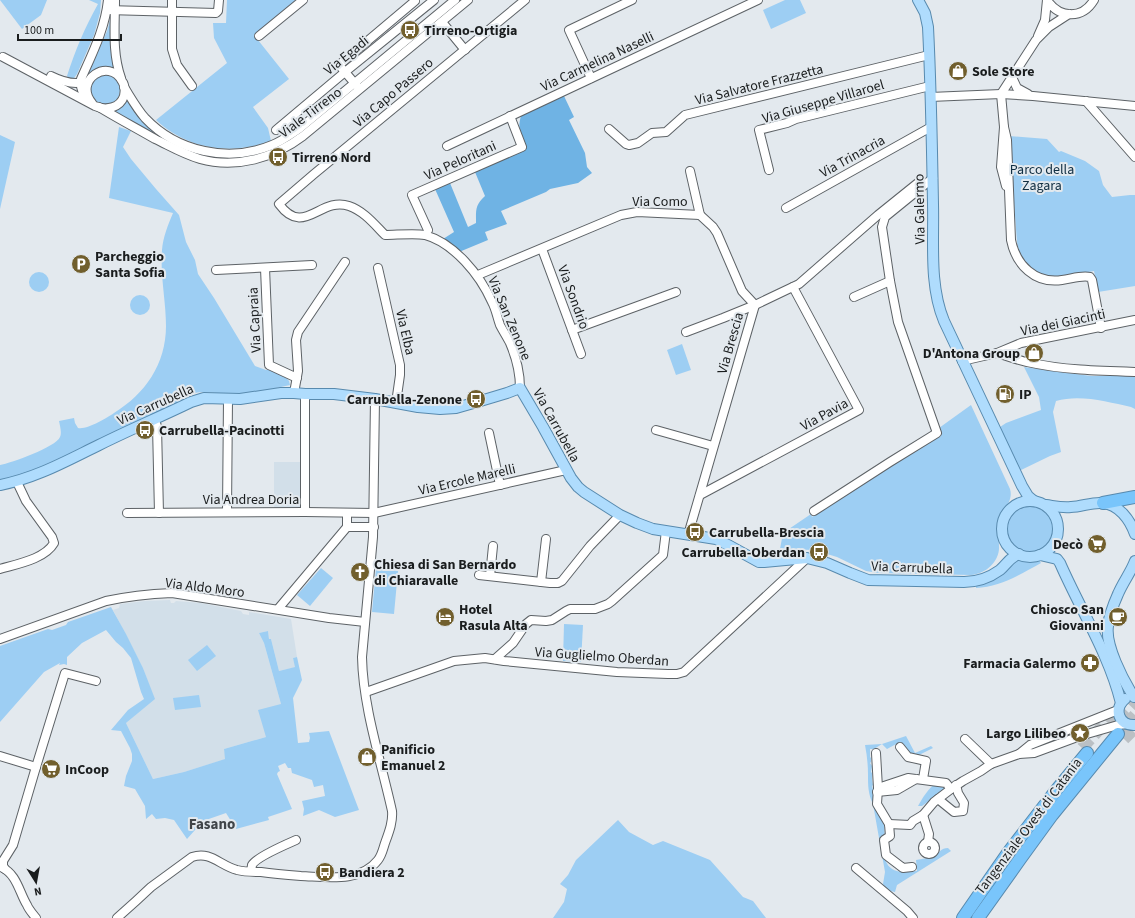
<svg xmlns="http://www.w3.org/2000/svg" width="1135" height="918" viewBox="0 0 1135 918" font-family="'Source Sans 3',sans-serif">
<rect width="100%" height="100%" fill="#e3e9ee"/>
<!-- built -->
<g fill="#d2dfe9">
<rect x="274" y="462" width="26" height="46"/>
<polygon points="170,600 171,603 174,603 176,601 201,603 241,611 243,614 249,615 249,612 291,619 297,657 293,658 296,667 279,671 271,639 269,639 268,631 259,633 264,643 281,704 266,737 224,749 226,759 184,772 153,779 126,723 154,699 143,668 113,610 119,608 120,604 145,601"/>
</g>
<!-- green -->
<g fill="#9dcef3">
<polygon points="0,0 47,0 41,15 22,29"/>
<path d="M89,0H101L100,13L94,35L77,74L74,78H69L67,76C75,51 85,27 98,4Z"/>
<path d="M227,0H296L254,35L289,79L253,107L268,128L271,141C231,156 187,149 156,120L227,63L214,38L213,23H226Z"/>
<polygon points="785,0 800,0 806,13 771,29 763,10"/>
<path d="M111,17L110,44L114,69C100,65 97,68 87,77L107,31Z"/>
<circle cx="105" cy="90" r="15"/>
<polygon points="127,98 177,146 192,152 191,153 174,146 114,111"/>
<path d="M119,127L131,131L123,147L131,159L156,189L179,215L186,242L195,260L198,274L214,298L255,366L266,370L272,369L282,373L289,381L290,385L245,395L202,392C189,393 185,399 174,405C165,410 155,414 145,419H142L137,423L95,441L71,456L52,464L14,477L0,481V465C11,463 56,447 60,437C62,433 60,426 59,421L74,418L75,423L78,428C87,430 107,418 114,413C145,394 166,364 166,326C166,301 160,276 162,250C163,237 168,225 173,213L109,198Z"/>
<polygon points="0,135 15,142 0,209"/>
<path d="M1009,136L1047,139L1059,152L1061,151L1085,161L1099,171L1103,185L1112,197L1130,195H1135V286L1098,292L1094,271C1072,275 1044,284 1027,264C1025,261 1021,258 1020,254C1018,251 1018,246 1017,242Z"/>
<circle cx="39" cy="282" r="10"/>
<circle cx="140" cy="305" r="10"/>
<polygon points="682,344 691,370 676,375 667,350"/>
<path d="M1024,367L1091,376H1135V409L1131,407C1108,402 1080,394 1056,401L1053,412L1061,452L1050,456L1019,471L997,429L1006,423L1041,410L1039,397Z"/>
<path d="M971,405L1010,489C1014,502 1001,511 998,524C997,531 999,539 999,546C1000,561 986,574 971,575L878,573L866,571L837,557L814,550L780,549L783,533L811,514L812,517L881,471L941,436L939,428Z"/>
<circle cx="1031" cy="529" r="25"/>
<path d="M1019,558L1028,561L1039,560L1041,563C1021,574 1000,587 976,588V586C982,585 989,583 994,579C1003,571 1008,562 1019,558Z"/>
<polygon points="321,568 333,578 310,606 297,595"/>
<polygon points="376,569 398,571 394,614 372,612"/>
<polygon points="111,607 126,634 143,668 155,699 126,723 153,779 184,772 225,759 224,749 266,737 258,710 281,704 264,643 259,633 268,631 269,639 271,639 279,671 295,667 293,658 297,657 302,680 293,698 298,743 309,742 310,738 309,733 329,731 359,810 335,817 319,810 303,816 304,809 302,801 325,796 323,785 314,787 312,780 292,773 291,768 288,768 285,763 278,766 280,771 278,772 277,774 292,809 268,817 269,820 236,829 226,813 203,821 187,839 174,820 165,818 156,819 152,814 146,819 145,806 135,789 124,786 126,776 132,761 132,754 130,748 121,731 111,730 128,710 144,699 141,692 131,658 123,648 116,642 106,630 82,643 67,657 67,665 64,664 59,665 60,663 44,672 0,722 0,646 48,629 52,630 66,625 68,622"/>
<polygon points="564,624 583,625 581,662 563,661"/>
<polygon points="207,645 216,656 197,671 188,660"/>
<polygon points="199,695 201,707 175,710 173,698"/>
<path d="M906,736L915,753L931,746L933,748L917,756L910,755L898,743L887,749L882,744L874,749H870V757L871,758V762L870,763L872,766L871,772L872,773V780L873,785L872,786L873,790V797L874,798L873,803C876,810 883,818 884,825C887,842 876,869 902,872C907,872 912,871 917,871L916,860C922,859 928,858 933,856C939,853 941,848 948,848L951,851L897,885L895,892L886,890L883,884L885,872L873,804C868,794 868,785 868,775C868,765 867,755 865,745L882,744Z"/>
<path d="M936,783L942,785L944,787V790L922,806H918C923,797 928,789 936,783Z"/>
<polygon points="618,820 629,832 653,845 663,841 710,860 743,897 753,901 766,918 553,918 564,902 567,889 560,884 568,875 576,860"/>
</g>
<!-- forest -->
<path fill="#6fb3e4" d="M564,96L574,117L569,120L585,153L587,167L592,173L578,183L550,189L546,192L501,211L507,224L485,232L488,240L459,252L443,239L454,232L435,189L450,183L468,227L476,223C476,210 475,205 485,196L475,172L525,150L526,148C521,136 517,129 521,116Z"/>
<g fill="none" stroke-linecap="round" stroke-linejoin="round">
<!-- highway-tunnel -->
<g stroke="#bbc0c4" stroke-width="12" stroke-dasharray="12 6" stroke-linecap="butt">
<polyline points="1118,719 1135,701"/>
<polyline points="1118,734 1135,715"/>
<polyline points="1124,739 1135,728"/>
<polyline points="1082,748 1121,706"/>
</g>
<!-- minor casing -->
<g stroke="#5d6266" stroke-width="10">
<g id="minor">
<path d="M115,0C115,26 112,53 121,78"/>
<polyline points="172,0 172,49 177,65 192,86"/>
<path d="M1047,0C1059,18 1082,20 1094,0"/>
<polyline points="107,10 216,13 218,11 219,0"/>
<polyline points="442,22 465,50"/>
<polyline points="259,36 303,0"/>
<polyline points="1038,36 1045,20 1047,0"/>
<path d="M3,57L95,106C106,111 120,108 124,96C125,91 125,85 122,81C109,57 73,80 92,103"/>
<path d="M51,76C61,81 73,85 84,82"/>
<polyline points="1012,77 1017,88 1028,94"/>
<polyline points="591,78 569,30 632,0"/>
<polyline points="357,86 339,65 415,1"/>
<path d="M124,87C131,98 137,109 145,118C177,152 229,163 272,145C282,141 290,135 299,129L455,0"/>
<polyline points="930,97 1001,94 1033,96 1135,106"/>
<path d="M87,98C82,93 80,87 81,79C92,54 105,29 108,0"/>
<polyline points="1086,101 1135,157"/>
<path d="M99,107C117,118 136,128 155,139C170,146 183,154 200,159C236,169 274,158 303,136L468,0"/>
<path d="M1004,127L1007,140L1011,240C1016,265 1035,284 1062,280C1071,279 1081,275 1090,277L1092,280L1101,328"/>
<polyline points="609,129 626,144 629,145 638,143 652,133 666,132 685,115 929,55"/>
<polyline points="276,130 345,72 434,0"/>
<polyline points="447,146 758,0"/>
<polyline points="769,170 759,130 787,123 796,119 930,86"/>
<polyline points="690,171 700,215"/>
<polyline points="1006,186 1001,167 1004,127 1001,94 1036,40 1049,27 1069,14"/>
<polyline points="786,208 931,127"/>
<polyline points="428,230 412,195 522,147 510,116"/>
<polyline points="542,249 581,354"/>
<polyline points="265,268 269,365 297,378"/>
<polyline points="378,268 400,365 400,375 396,403"/>
<polyline points="216,270 312,265"/>
<polyline points="478,275 621,215 637,212 700,215 713,227 717,233 742,291 755,305"/>
<polyline points="854,297 890,281"/>
<polyline points="572,330 676,292"/>
<polyline points="686,332 723,318 755,305 799,284 878,215 919,182"/>
<path d="M997,353C1007,356 1017,360 1027,362C1062,370 1099,371 1135,372"/>
<polyline points="962,361 997,353 1021,343 1135,320"/>
<path d="M520,388C520,373 516,357 510,343C507,337 503,331 500,325C497,317 496,309 492,302C480,275 454,243 425,235C415,233 396,235 385,235C375,225 364,211 349,206C320,196 304,238 279,204L314,174L525,0"/>
<polyline points="294,393 298,371 296,340 298,332 345,262"/>
<polyline points="305,394 305,512"/>
<polyline points="154,419 157,426 159,513"/>
<polyline points="656,430 713,446"/>
<polyline points="489,433 500,485"/>
<polyline points="700,495 859,410 793,287"/>
<polyline points="814,511 890,462 937,433 898,322 890,281 882,227 885,217 933,178"/>
<polyline points="227,512 228,399"/>
<polyline points="127,513 305,512 374,513 566,470"/>
<polyline points="347,513 347,527 374,527"/>
<polyline points="688,535 755,305"/>
<path d="M0,569C17,564 45,559 54,543L52,537L26,501L17,482"/>
<polyline points="479,575 550,583 558,583 562,581 590,546 620,515"/>
<polyline points="490,576 493,546"/>
<polyline points="541,582 546,539"/>
<polyline points="278,609 347,527"/>
<path d="M0,639L106,601C129,596 148,594 172,593L329,618L365,622"/>
<polyline points="495,659 513,643 526,624 531,620 546,621 552,620 566,611 570,609 595,609 608,604 612,601 663,555 666,531"/>
<polyline points="366,692 454,661 485,658 504,661 617,672 668,674 677,674 684,672 807,558"/>
<polyline points="965,739 991,764"/>
<polyline points="900,747 908,757 926,761 923,779"/>
<polyline points="876,753 878,788"/>
<polyline points="1019,754 1030,745 1118,710"/>
<polyline points="0,756 36,767"/>
<polyline points="877,792 897,790 916,779"/>
<polyline points="938,799 954,812 963,811 964,803 958,793 956,785"/>
<polyline points="923,815 929,834 928,842"/>
<polyline points="889,824 910,825 913,821 923,815 934,802 951,789 963,781 981,771 991,764 1019,754 1034,753 1080,736 1118,725 1127,724"/>
<circle cx="929" cy="848" r="6"/>
<path d="M1,867C17,874 19,892 27,905C29,910 33,914 36,918"/>
<polyline points="912,867 903,868 886,855 884,840 890,836 889,824 877,804 878,788 908,778 946,783 951,789"/>
<polyline points="856,868 907,911 913,918"/>
<polyline points="5,869 3,866 3,861 13,845 36,767 65,673 96,681"/>
<path d="M251,871C251,870 252,866 252,865C256,857 287,844 296,840"/>
<path d="M117,918L136,901L151,887L192,857C211,851 219,865 237,870C245,872 253,872 261,872C275,874 288,875 301,876C327,877 360,883 378,860C382,855 383,849 385,843C389,832 393,822 392,811C381,761 363,708 362,657L373,537L375,399"/>
</g>
</g>
<!-- major casing -->
<g stroke="#588aae" stroke-width="12">
<g id="major">
<path d="M918,0L925,13L928,27C931,86 932,145 933,204C934,242 929,285 944,321L1022,486L1028,496L1034,501"/>
<path d="M0,485C36,478 66,461 99,445C129,430 160,417 191,402L204,398L240,399L281,393H294L305,394H334L375,399L418,407L440,409L456,408L477,402L507,393L520,388L543,427L571,478L578,487L584,492L620,515L637,523L653,529L716,539L728,545L759,562H764L807,558L827,563L850,573L868,580L964,582C977,582 989,578 1000,570C1007,564 1010,557 1019,554"/>
<circle cx="1030" cy="529" r="28"/>
<path d="M1046,505C1054,506 1062,508 1071,507C1081,507 1092,502 1102,503C1119,504 1130,520 1135,534"/>
<path d="M1040,555L1057,559L1060,563C1080,609 1109,654 1121,703"/>
<path d="M1134,697C1123,680 1105,645 1108,626C1109,615 1114,603 1118,594C1123,582 1131,572 1135,561"/>
<path d="M1125,699C1113,709 1119,726 1135,725"/>
</g>
</g>
<!-- highway casing -->
<g stroke="#588aae" stroke-width="14">
<g id="highway">
<polyline points="1103,503 1135,497"/>
<polyline points="963,918 1008,853 1055,792 1087,753"/>
<polyline points="978,918 1020,859 1052,815 1118,734"/>
</g>
</g>
<!-- minor -->
<use href="#minor" stroke="#fff" stroke-width="8"/>
<!-- major -->
<use href="#major" stroke="#afdcfd" stroke-width="10"/>
<!-- highway -->
<use href="#highway" stroke="#79c5fb" stroke-width="12"/>
</g>
<!-- icons -->
<defs>
<g id="bus-disc" transform="scale(1)"><circle r="9.5" fill="#715f2d" stroke="#e3e9ee"/><path d="M-5-6H5V4H4V6H2V4H-2V6H-4V4H-5ZM-3.5-4V0h7V-4ZM-3.5 1.2v1.5H-2V1.2ZM2 1.2v1.5H3.5V1.2Z" fill="#fff"/></g>
<g id="shop-disc" transform="scale(1)"><circle r="9.5" fill="#715f2d" stroke="#e3e9ee"/><path d="M-5-2.5h2.3a2.7 3.5 0 0 1 5.4 0H5L5.5 6h-11ZM-1.5-2.5h3a1.5 2.3 0 0 0-3 0Z" fill="#fff"/></g>
<g id="parking-disc" transform="scale(1)"><circle r="9.5" fill="#715f2d" stroke="#e3e9ee"/><path d="M-3.5-5.5H1a3.5 3.5 0 0 1 0 7H-1V5.5H-3.5ZM-1-3.4V-.6H.8a1.4 1.4 0 0 0 0-2.8Z" fill="#fff"/></g>
<g id="fuel-disc" transform="scale(1)"><circle r="9.5" fill="#715f2d" stroke="#e3e9ee"/><path d="M-5.5-6h7V0h2V4h1.3V-2.5L3-4.5l.8-.8L6-3V5H2.5V1h-1V6h-7ZM-4.2-4.7v3.2H.2V-4.7Z" fill="#fff"/></g>
<g id="supermarket-disc" transform="scale(1)"><circle r="9.5" fill="#715f2d" stroke="#e3e9ee"/><path d="M-6-5.5h2.5l.6 2H6L4.5 2H-2.5L-4.4-4H-6ZM-1.5 3.2a1.3 1.3 0 1 0 .1 0ZM3 3.2a1.3 1.3 0 1 0 .1 0Z" fill="#fff"/></g>
<g id="church-disc" transform="scale(1)"><circle r="9.5" fill="#715f2d" stroke="#e3e9ee"/><path d="M-1.2-6h2.4v3.5h3.3v2.4h-3.3V6h-2.4V-.1h-3.3v-2.4h3.3Z" fill="#fff"/></g>
<g id="hotel-disc" transform="scale(1)"><circle r="9.5" fill="#715f2d" stroke="#e3e9ee"/><path d="M-6-4.5h1.5V1H6V5H4.5V3h-9V5H-6ZM-4 0a1.8 1.8 0 1 1 3.6 0ZM.5 0V-2.5h3Q6-2.5 6 0Z" fill="#fff"/></g>
<g id="cafe-disc" transform="scale(1)"><circle r="9.5" fill="#715f2d" stroke="#e3e9ee"/><path d="M-5.5-4.5H6V0H3Q3 3.5 0 3.5H-2.5Q-5.5 3.5-5.5 0ZM3-3.2v2h1.7v-2ZM-6 4.5H4V6H-6Z" fill="#fff"/></g>
<g id="pharmacy-disc" transform="scale(1)"><circle r="9.5" fill="#715f2d" stroke="#e3e9ee"/><path d="M-2-6h4v4h4v4h-4v4h-4v-4h-4v-4h4Z" fill="#fff"/></g>
<g id="sight-disc" transform="scale(1)"><circle r="9.5" fill="#715f2d" stroke="#e3e9ee"/><path d="M0-6L1.8-2.2L6-1.7L2.9 1.2L3.7 5.4L0 3.3L-3.7 5.4L-2.9 1.2L-6-1.7L-1.8-2.2Z" fill="#fff"/></g>
</defs>
<g fill-rule="evenodd">
<use href="#bus-disc" x="410" y="30"/>
<use href="#shop-disc" x="958" y="71"/>
<use href="#bus-disc" x="278" y="157"/>
<use href="#parking-disc" x="81" y="264"/>
<use href="#shop-disc" x="1034" y="353"/>
<use href="#fuel-disc" x="1005" y="394"/>
<use href="#bus-disc" x="476" y="399"/>
<use href="#bus-disc" x="145" y="430"/>
<use href="#bus-disc" x="695" y="532"/>
<use href="#supermarket-disc" x="1097" y="544"/>
<use href="#bus-disc" x="819" y="552"/>
<use href="#church-disc" x="360" y="572"/>
<use href="#hotel-disc" x="445" y="617"/>
<use href="#cafe-disc" x="1118" y="617"/>
<use href="#pharmacy-disc" x="1090" y="663"/>
<use href="#sight-disc" x="1080" y="733"/>
<use href="#shop-disc" x="367" y="757"/>
<use href="#supermarket-disc" x="51" y="769"/>
<use href="#bus-disc" x="325" y="872"/>
</g>
<g text-anchor="middle" stroke-width="4" stroke-linejoin="round" paint-order="stroke">
<!-- poi labels -->
<g font-size="14" font-weight="bold" fill="#1a1d1e" stroke="#e3e9ee" text-anchor="start">
<text x="424" y="35">Tirreno-Ortigia</text>
<text x="972" y="76">Sole Store</text>
<text x="292" y="162">Tirreno Nord</text>
<text x="95" y="261">Parcheggio<tspan x="95" dy="16">Santa Sofia</tspan></text>
<text x="1020" y="358" text-anchor="end">D'Antona Group</text>
<text x="1019" y="399">IP</text>
<text x="462" y="404" text-anchor="end">Carrubella-Zenone</text>
<text x="159" y="435">Carrubella-Pacinotti</text>
<text x="709" y="537">Carrubella-Brescia</text>
<text x="1083" y="549" text-anchor="end">Decò</text>
<text x="805" y="557" text-anchor="end">Carrubella-Oberdan</text>
<text x="374" y="569">Chiesa di San Bernardo<tspan x="374" dy="16">di Chiaravalle</tspan></text>
<text x="459" y="614">Hotel<tspan x="459" dy="16">Rasula Alta</tspan></text>
<text x="1104" y="614" text-anchor="end">Chiosco San<tspan x="1104" dy="16">Giovanni</tspan></text>
<text x="1076" y="668" text-anchor="end">Farmacia Galermo</text>
<text x="1066" y="738" text-anchor="end">Largo Lilibeo</text>
<text x="381" y="754">Panificio<tspan x="381" dy="16">Emanuel 2</tspan></text>
<text x="65" y="774">InCoop</text>
<text x="339" y="877">Bandiera 2</text>
</g>
<!-- street labels -->
<g font-size="14" fill="#1a1d1e" stroke="#e3e9ee">
<text transform="translate(346 55) rotate(-39)" y="5">Via Egadi</text>
<text transform="translate(597 61) rotate(-25)" y="5">Via Carmelina Naselli</text>
<text transform="translate(759 84) rotate(-14)" y="5">Via Salvatore Frazzetta</text>
<text transform="translate(393 92) rotate(-40)" y="5">Via Capo Passero</text>
<text transform="translate(823 101) rotate(-16)" y="5">Via Giuseppe Villaroel</text>
<text transform="translate(310 112) rotate(-37)" y="5">Viale Tirreno</text>
<text transform="translate(852 156) rotate(-29)" y="5">Via Trinacria</text>
<text transform="translate(460 160) rotate(-24)" y="5">Via Peloritani</text>
<text x="660" y="206">Via Como</text>
<text transform="translate(919 209) rotate(-91)" y="5">Via Galermo</text>
<text transform="translate(574 297) rotate(70)" y="5">Via Sondrio</text>
<text transform="translate(510 318) rotate(67)" y="5">Via San Zenone</text>
<text transform="translate(254 320) rotate(-93)" y="5">Via Capraia</text>
<text transform="translate(1063 322) rotate(-12)" y="5">Via dei Giacinti</text>
<text transform="translate(406 332) rotate(77)" y="5">Via Elba</text>
<text transform="translate(730 343) rotate(-74)" y="5">Via Brescia</text>
<text transform="translate(155 404) rotate(-24)" y="5">Via Carrubella</text>
<text transform="translate(824 414) rotate(-29)" y="5">Via Pavia</text>
<text transform="translate(557 425) rotate(61)" y="5">Via Carrubella</text>
<text transform="translate(467 479) rotate(-13)" y="5">Via Ercole Marelli</text>
<text x="251" y="504">Via Andrea Doria</text>
<text transform="translate(912 567) rotate(2)" y="5">Via Carrubella</text>
<text transform="translate(205 587) rotate(7)" y="5">Via Aldo Moro</text>
<text transform="translate(602 656) rotate(4)" y="5">Via Guglielmo Oberdan</text>
<text transform="translate(1028 826) rotate(-53)" y="5">Tangenziale Ovest di Catania</text>
</g>
<!-- park labels -->
<g font-size="14" fill="#102e42" stroke="#e3e9ee">
<text x="1042" y="174">Parco della<tspan x="1042" dy="16">Zagara</tspan></text>
</g>
<!-- neighbourhood labels -->
<g font-size="15" font-weight="bold" fill="#404549" stroke="#e3e9ee">
<text x="212" y="829">Fasano</text>
</g>
</g>
<!-- north arrow -->
<g transform="translate(36 882) rotate(169)" stroke="#e3e9ee" stroke-width="3" paint-order="stroke">
<path d="M0-3L7 15L0 10L-7 15Z" fill="#1a1d1e"/>
<text y="-6" font-size="11" font-weight="bold" text-anchor="middle" fill="#1a1d1e">N</text>
</g>
<!-- scale -->
<path d="M18 34v6h103v-6" fill="none" stroke="#1a1d1e" stroke-width="2"/>
<text x="24" y="34" font-size="12" fill="#1a1d1e" stroke="#e3e9ee" stroke-width="3" paint-order="stroke">100 m</text>
</svg>
